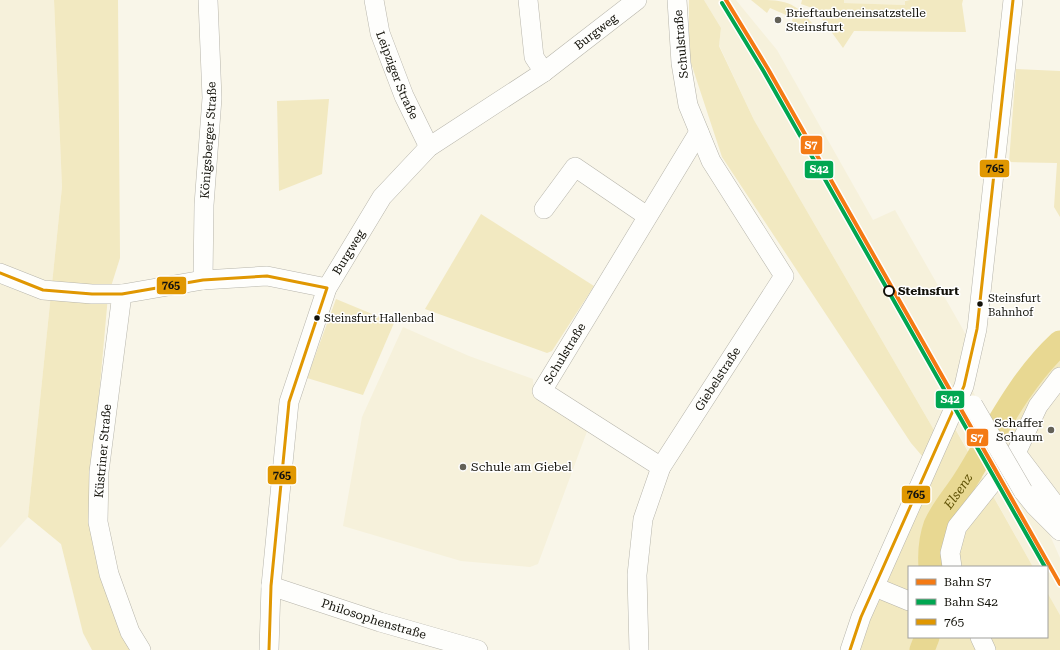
<svg xmlns="http://www.w3.org/2000/svg" width="1060" height="650" viewBox="0 0 1060 650" font-family="'Roboto Serif',serif">
<rect width="100%" height="100%" fill="#f9f6e9"/>
<!-- built -->
<g fill="#f6f1db">
<polygon points="0,0 54,0 62,187 28,517 0,548"/>
<polygon points="704,0 736,0 777,50 873,220 895,210 969,340 969,383 989,424 1004,448 1060,371 1060,531 1045,524 1060,558 1060,615 1047,592 1047,567 1033,567 954,426 946,442 934,430 754,120 719,45 721,28"/>
<polygon points="844,0 905,0 905,5 843,3"/>
<polygon points="403,327 469,356 533,379 534,395 589,426 538,564 530,567 461,561 343,526 362,417"/>
</g>
<!-- green -->
<g fill="#f2e9c1">
<polygon points="54,0 118,0 120,258 108,296 90,496 132,650 92,650 83,633 61,544 28,517 62,187"/>
<polygon points="689,0 704,0 721,28 719,46 754,120 934,430 946,442 953,425 1033,567 909,567 909,637 1047,637 1047,592 1060,615 1060,650 859,650 872,608 934,470 911,443 722,157 689,57"/>
<path d="M751,0C786,0 794,0 816,28L806,25L791,24L793,18L770,8L767,13Z"/>
<polygon points="802,0 844,0 844,3 905,5 905,1 910,0 963,0 962,4 966,32 854,31 843,48 815,9 801,4"/>
<polygon points="1016,69 1060,71 1060,217 1054,207 1057,163 1009,162"/>
<polygon points="329,99 322,174 279,191 277,101"/>
<polygon points="481,214 594,286 552,351 547,353 425,309"/>
<polygon points="336,299 394,323 363,395 307,378"/>
<polygon points="1060,341 1060,371 1004,448 989,424 1027,372"/>
</g>
<g fill="none" stroke-linecap="round" stroke-linejoin="round">
<!-- river -->
<g stroke="#e8d892" stroke-width="25">
<path id="s1" d="M931,567C930,553 931,539 936,525C943,509 957,494 966,479C995,432 1019,381 1060,343"/>
<polyline points="922,650 927,637"/>
</g>
<!-- minor casing -->
<g stroke="#b7b5ab" stroke-width="20">
<g id="minor">
<path id="s2" d="M374,0L380,33L404,96L429,147"/>
<polyline points="528,0 534,57 544,72"/>
<polyline points="544,209 575,167 647,216"/>
<polyline points="0,273 43,290 92,294 122,294 203,280 267,276 327,288"/>
<path id="s3" d="M203,280L204,205L212,98L208,0"/>
<polyline points="122,294 99,472 98,522 109,574 130,632 141,650"/>
<polyline points="1060,377 1038,406 1016,453 1060,511"/>
<path id="s4" d="M661,467L542,391L699,132"/>
<polyline points="1023,491 1035,506 1060,531"/>
<polyline points="952,567 950,553 957,527 1016,453"/>
<path id="s5" d="M271,586L380,622L478,650"/>
<polyline points="875,587 909,601"/>
<polyline points="980,637 986,650"/>
<path id="s6" d="M269,650L271,586L289,402L327,288L382,197L429,147L544,72L637,0"/>
<path id="s7" d="M639,650L637,575L643,519L661,467L784,276L711,161L688,105L681,63L677,0"/>
<polyline points="850,650 861,617 964,386 977,329 1013,0"/>
</g>
</g>
<!-- minor -->
<use href="#minor" stroke="#fefefc" stroke-width="19"/>
<!-- minor-bridge casing -->
<g stroke="#b7b5ab" stroke-width="20" stroke-linecap="butt">
<polyline id="minor-bridge" points="973,405 1023,491"/>
</g>
<!-- minor-bridge -->
<use href="#minor-bridge" stroke="#fefefc" stroke-width="19"/>
<!-- bus-1 casing -->
<g stroke="#fff" stroke-width="6">
<g id="bus-1">
<polyline points="0,273 43,290 92,294 122,294 203,280 267,276 327,288 289,402 271,586 269,650"/>
<polyline points="850,650 861,617 964,386 977,329 1013,0"/>
</g>
</g>
<!-- bus-1 -->
<use href="#bus-1" stroke="#e09701" stroke-width="3"/>
<!-- rail-1 casing -->
<g stroke="#fff" stroke-width="7">
<polyline id="rail-1" points="726,0 768,69 1060,584"/>
</g>
<!-- rail-2 casing -->
<g stroke="#fff" stroke-width="7">
<polyline id="rail-2" points="722,3 764,72 1045,567"/>
</g>
<!-- rail-1 -->
<use href="#rail-1" stroke="#f47a14" stroke-width="4"/>
<!-- rail-2 -->
<use href="#rail-2" stroke="#00a651" stroke-width="4"/>
</g>
<!-- markers -->
<g fill="#636157" stroke="#fff" stroke-width="1.5">
<circle cx="778" cy="20" r="4"/>
<circle cx="1051" cy="430" r="4"/>
<circle cx="463" cy="467" r="4"/>
</g>
<circle fill="#fff" stroke="#121109" stroke-width="2" cx="889" cy="291" r="5"/>
<g fill="#121109" stroke="#fff" stroke-width="1.5">
<circle cx="980" cy="304" r="3.5"/>
<circle cx="317" cy="318" r="3.5"/>
</g>
<g text-anchor="middle" stroke-width="3" stroke-linejoin="round" paint-order="stroke">
<!-- bus labels -->
<g font-size="11" fill="#121109" stroke="#fff" text-anchor="start">
<text x="988" y="302">Steinsfurt<tspan x="988" dy="14">Bahnhof</tspan></text>
<text x="324" y="322">Steinsfurt Hallenbad</text>
</g>
<!-- poi labels -->
<g font-size="12" fill="#121109" stroke="#fff" text-anchor="start">
<text x="786" y="17">Brieftaubeneinsatzstelle<tspan x="786" dy="14">Steinsfurt</tspan></text>
<text x="1043" y="427" text-anchor="end">Schaffer<tspan x="1043" dy="14">Schaum</tspan></text>
<text x="471" y="471">Schule am Giebel</text>
</g>
<!-- street labels -->
<g font-size="12" fill="#121109" stroke="#fff">
<text dy="4" stroke="none"><textPath href="#s6" startOffset="747">Burgweg</textPath></text>
<text transform="translate(681 44) rotate(-95)" y="4">Schulstraße</text>
<text dy="4" stroke="none"><textPath href="#s2" startOffset="79">Leipziger Straße</textPath></text>
<text dy="4" stroke="none"><textPath href="#s3" startOffset="140">Königsberger Straße</textPath></text>
<text dy="4" stroke="none"><textPath href="#s6" startOffset="411">Burgweg</textPath></text>
<text dy="4" stroke="none"><textPath href="#s4" startOffset="185">Schulstraße</textPath></text>
<text dy="4" stroke="none"><textPath href="#s7" startOffset="291">Giebelstraße</textPath></text>
<text transform="translate(103 451) rotate(-85)" y="4">Küstriner Straße</text>
<text dy="4" stroke="none"><textPath href="#s5" startOffset="108">Philosophenstraße</textPath></text>
</g>
<!-- stop labels -->
<g font-size="12" font-weight="bold" fill="#121109" stroke="#fff" text-anchor="start">
<text x="898" y="295">Steinsfurt</text>
</g>
<!-- water labels -->
<g font-size="13" font-style="italic" fill="#635509" stroke="#fff">
<text dy="5" stroke="none"><textPath href="#s1" startOffset="83">Elsenz</textPath></text>
</g>
</g>
<g stroke="#fff" stroke-width="1.5">
<rect x="800" y="135" width="23" height="20" rx="4" fill="#f47a14"/>
<rect x="979" y="159" width="31" height="19" rx="4" fill="#e09701"/>
<rect x="804" y="160" width="30" height="19" rx="4" fill="#00a651"/>
<rect x="156" y="276" width="31" height="19" rx="4" fill="#e09701"/>
<rect x="935" y="390" width="30" height="19" rx="4" fill="#00a651"/>
<rect x="966" y="428" width="23" height="19" rx="4" fill="#f47a14"/>
<rect x="267" y="465" width="30" height="20" rx="4" fill="#e09701"/>
<rect x="901" y="485" width="30" height="19" rx="4" fill="#e09701"/>
</g>
<g font-size="11" text-anchor="middle" font-weight="bold" fill="#fff">
<text x="811" y="149">S7</text>
<text x="819" y="173">S42</text>
<text x="950" y="403">S42</text>
<text x="977" y="442">S7</text>
</g>
<g font-size="11" text-anchor="middle" font-weight="bold" fill="#111">
<text x="995" y="172">765</text>
<text x="171" y="289">765</text>
<text x="282" y="479">765</text>
<text x="916" y="498">765</text>
</g>
<!-- legend -->
<rect x="908" y="566" width="140" height="72" fill="#ffffff" stroke="#a0a09d"/>
<rect x="916" y="579" width="20" height="6" fill="#f47a14" stroke="#a0a09d"/>
<text x="944" y="586" font-size="12" fill="#121109">Bahn S7</text>
<rect x="916" y="599" width="20" height="6" fill="#00a651" stroke="#a0a09d"/>
<text x="944" y="606" font-size="12" fill="#121109">Bahn S42</text>
<rect x="916" y="619" width="20" height="6" fill="#e09701" stroke="#a0a09d"/>
<text x="944" y="626" font-size="12" fill="#121109">765</text>
</svg>
